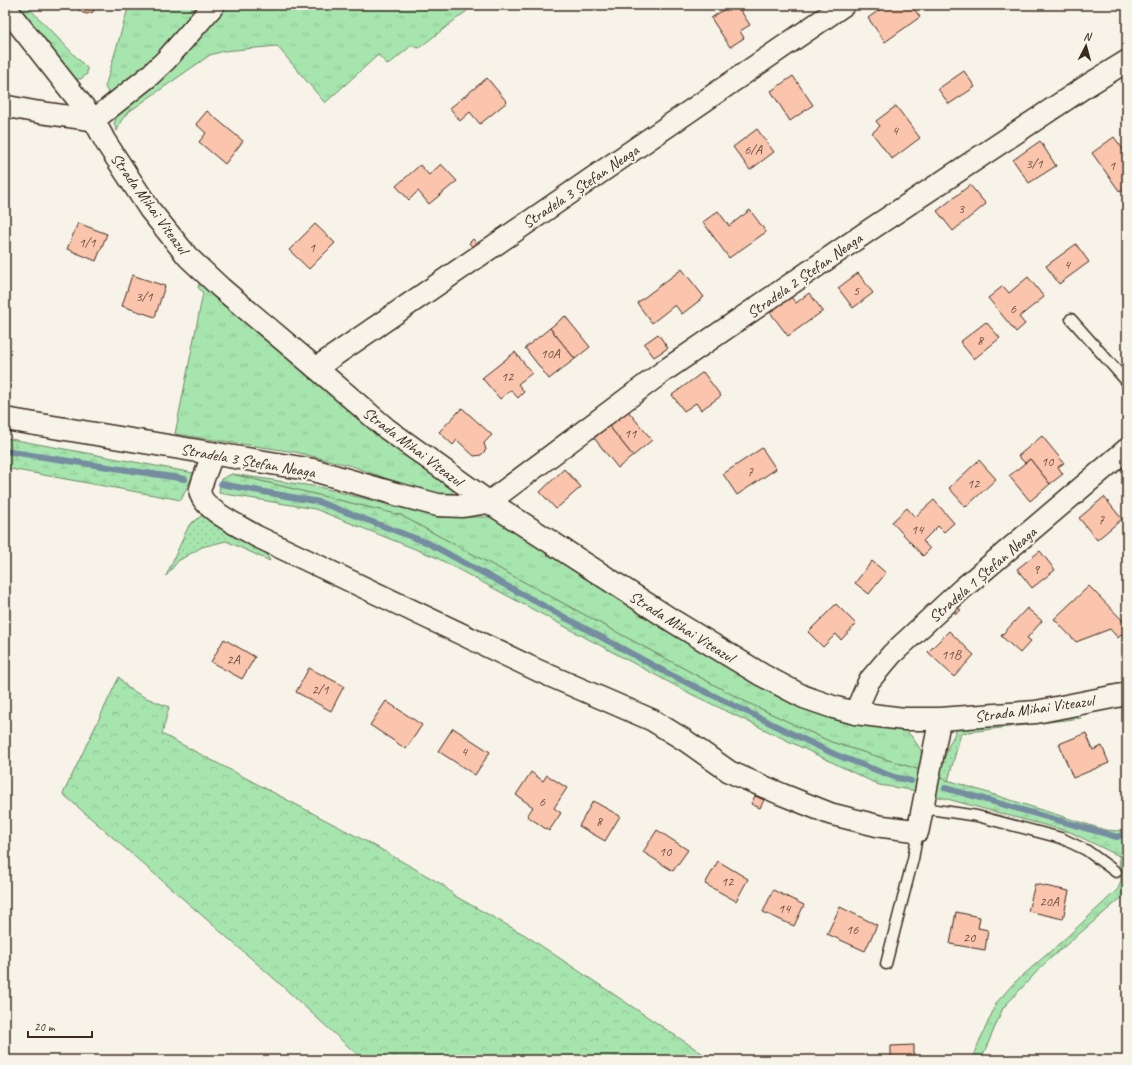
<svg xmlns="http://www.w3.org/2000/svg" width="1132" height="1065" viewBox="0 0 1132 1065" font-family="Caveat,sans-serif">
<defs>
<pattern id="grass-tufts" width="24" height="20" patternUnits="userSpaceOnUse"><rect width="24" height="20" fill="#a6e5ae"/><path d="M3 7l-1-3M5 7V3M7 7l1-3M15 17l-1-3M17 17v-4M19 17l1-3" fill="none" stroke="#90c595"/></pattern>
<pattern id="forest-crowns" width="20" height="18" patternUnits="userSpaceOnUse"><rect width="20" height="18" fill="#a6e5ae"/><path d="M2 6a3 3 0 1 1 6 0M12 15a3 3 0 1 1 6 0" fill="none" stroke="#90c595"/></pattern>
<pattern id="wetland-marsh" width="20" height="14" patternUnits="userSpaceOnUse"><rect width="20" height="14" fill="#a6e5ae"/><path d="M1 5h8M5 5V1M11 12h8M15 12V8" fill="none" stroke="#90c595"/></pattern>
<pattern id="park-dots" width="8" height="8" patternUnits="userSpaceOnUse"><rect width="8" height="8" fill="#a6e5ae"/><path d="M2 2h.1M6 6h.1" fill="none" stroke="#90c595" stroke-width="1.8" stroke-linecap="round"/></pattern>
</defs>
<rect width="100%" height="100%" fill="#f7f3e8"/>
<filter id="ink" filterUnits="userSpaceOnUse"><feTurbulence type="fractalNoise" baseFrequency=".025" numOctaves="2"/><feDisplacementMap in="SourceGraphic" scale="8" xChannelSelector="R" yChannelSelector="G"/><feConvolveMatrix kernelMatrix="1 2 1 2 8 2 1 2 1" color-interpolation-filters="sRGB"/></filter>
<g filter="url(#ink)">
<!-- grass -->
<g fill="url(#grass-tufts)" stroke="#708866">
<polygon points="16,5 26,5 87,68 87,74 81,79 72,79"/>
<path d="M129,5H204C177,36 146,74 109,94L105,87Z"/>
<polygon points="226,5 465,5 468,10 419,48 411,46 388,65 378,55 325,103 277,46 224,51 210,55 127,113 121,121 117,131 114,124 119,109 215,14"/>
<polygon points="201,279 310,377 453,490 451,496 423,492 352,466 295,452 175,434 203,293 198,287"/>
<polygon points="232,474 319,487 437,517 494,517 695,647 904,728 912,737 921,750 923,771 831,742 744,701 400,515"/>
<polygon points="1119,856 1127,862 1127,893 1045,963 1003,1008 981,1060 971,1060 997,1002 1014,983 1068,936 1118,889 1121,881"/>
</g>
<!-- forest -->
<polygon fill="url(#forest-crowns)" stroke="#708866" points="119,677 128,688 144,697 169,707 162,734 375,846 443,885 455,896 525,935 712,1060 363,1060 269,974 63,794"/>
<!-- wetland -->
<g fill="url(#wetland-marsh)" stroke="#708866">
<polygon points="5,438 194,473 181,500 5,468"/>
<polygon points="232,474 400,515 744,701 831,742 923,771 918,791 879,785 689,693 435,557 315,509 219,493 221,479"/>
<polygon points="938,777 1105,830 1118,831 1127,828 1127,845 1119,856 1070,832 936,796"/>
</g>
<!-- park -->
<g fill="url(#park-dots)" stroke="#708866">
<polygon points="204,514 266,552 270,561 226,541 202,547 178,561 166,576 189,525"/>
<polygon points="1077,712 1081,718 961,733 948,781 938,777 949,745 958,727"/>
</g>
<g fill="none" stroke-linecap="round" stroke-linejoin="round">
<!-- stream -->
<g stroke="#758ca1" stroke-width="6">
<polyline points="5,451 185,479"/>
<polyline points="221,484 319,502 428,543 669,674 834,754 894,777 911,781"/>
<polyline points="945,788 1117,837 1127,833"/>
</g>
</g>
<!-- building -->
<g fill="#fac4ad" stroke="#3b2a1e">
<polygon points="72,5 94,5 95,7 93,12 87,14 83,13"/>
<polygon points="731,5 737,5 750,25 740,31 744,38 730,47 711,18"/>
<polygon points="886,5 911,5 920,17 885,42 868,18"/>
<polygon points="964,71 975,87 949,104 938,89"/>
<polygon points="793,76 813,105 790,121 771,91"/>
<polygon points="487,78 507,102 480,124 470,112 460,121 450,108"/>
<polygon points="896,106 920,138 892,159 872,133 880,126 876,121"/>
<polygon points="207,111 243,141 225,164 199,142 206,133 196,124"/>
<polygon points="757,129 774,152 750,170 733,147"/>
<polygon points="1114,137 1127,155 1127,163 1122,166 1127,174 1127,187 1120,192 1092,153"/>
<polygon points="1040,141 1056,166 1029,183 1013,160"/>
<polygon points="441,164 457,181 429,204 418,191 409,200 396,186 420,165 429,175"/>
<polygon points="970,185 986,204 953,231 937,211"/>
<polygon points="750,210 766,232 729,258 703,222 718,211 729,226"/>
<polygon points="78,223 107,234 96,261 67,249"/>
<polygon points="315,224 335,243 309,269 289,250"/>
<polygon points="473,239 478,245 474,249 469,243"/>
<polygon points="1076,244 1089,262 1059,284 1046,266"/>
<polygon points="682,269 704,297 682,314 675,305 652,323 637,303"/>
<polygon points="858,273 873,293 853,308 838,288"/>
<polygon points="132,275 165,286 155,317 122,306"/>
<polygon points="1028,277 1044,297 1019,317 1025,324 1016,332 988,298 1003,286 1009,293"/>
<polygon points="809,293 823,311 788,336 769,311 790,296 796,303"/>
<polygon points="565,316 590,347 575,359 550,328"/>
<polygon points="986,322 1000,338 974,359 960,342"/>
<polygon points="550,328 575,359 549,379 525,348"/>
<polygon points="658,334 668,348 654,357 644,344"/>
<polygon points="515,352 532,373 518,384 524,392 518,398 511,390 500,399 482,378"/>
<polygon points="703,372 721,396 701,410 696,403 684,411 672,395"/>
<polygon points="462,408 492,435 484,443 486,450 481,455 474,456 457,440 453,445 439,432"/>
<polygon points="628,411 652,440 633,456 609,426"/>
<polygon points="609,426 633,456 618,468 594,438"/>
<polygon points="1042,436 1064,463 1058,467 1063,474 1050,484 1030,459 1025,463 1018,456"/>
<polygon points="762,448 776,469 737,495 723,474"/>
<polygon points="1030,459 1050,484 1030,501 1009,476"/>
<polygon points="979,460 996,479 966,507 949,488"/>
<polygon points="564,469 581,487 556,509 540,492"/>
<polygon points="1104,497 1122,519 1097,540 1079,518"/>
<polygon points="934,500 954,523 944,532 938,526 923,541 930,549 923,556 892,522 907,508 915,517"/>
<polygon points="1040,551 1055,570 1032,588 1017,569"/>
<polygon points="872,561 886,573 869,594 855,583"/>
<polygon points="1089,586 1127,625 1127,629 1118,638 1110,629 1076,642 1054,619"/>
<polygon points="836,604 856,624 841,640 836,634 823,647 808,632"/>
<polygon points="958,608 961,610 956,614 954,611"/>
<polygon points="1027,608 1042,621 1027,638 1031,641 1020,653 1001,636"/>
<polygon points="949,631 974,655 954,677 928,652"/>
<polygon points="224,639 255,657 242,679 211,662"/>
<polygon points="309,668 344,686 331,711 296,692"/>
<polygon points="386,701 422,725 406,749 370,725"/>
<polygon points="453,728 490,752 475,775 438,751"/>
<polygon points="1086,733 1093,750 1102,746 1109,763 1073,778 1059,744"/>
<polygon points="531,772 543,781 547,775 567,788 554,808 561,813 549,831 527,816 533,807 516,795"/>
<polygon points="755,796 764,800 760,808 751,804"/>
<polygon points="593,801 620,816 605,841 579,826"/>
<polygon points="657,830 688,850 673,871 643,852"/>
<polygon points="718,861 748,879 736,901 705,884"/>
<polygon points="1035,884 1069,891 1063,919 1028,911"/>
<polygon points="773,890 804,905 794,926 763,912"/>
<polygon points="840,907 877,925 865,951 827,934"/>
<polygon points="956,912 980,917 978,928 988,930 985,950 950,944"/>
<polygon points="914,1045 914,1060 891,1060 891,1046"/>
</g>
<g fill="none" stroke-linecap="round" stroke-linejoin="round">
<!-- service casing -->
<g stroke="#3b2a1e" stroke-width="13">
<g id="service">
<polyline points="1071,319 1127,382"/>
<polyline points="923,808 977,816 1061,838 1086,850 1116,872"/>
<polyline points="886,964 913,859 918,831"/>
</g>
</g>
<!-- minor casing -->
<g stroke="#3b2a1e" stroke-width="24">
<g id="minor">
<polyline points="5,7 94,120 105,141 150,210 188,257 221,288 316,368 387,429 489,502 664,371 871,229 1085,87 1127,61"/>
<polyline points="5,106 37,112 94,120 148,77 166,60 214,5"/>
<polyline points="316,368 844,5"/>
<path d="M213,453C211,460 200,486 200,491C200,508 243,528 256,536L539,671L652,720L686,741L730,772L781,794L831,814L879,826L918,831L940,719"/>
<polyline points="855,713 869,681 892,654 962,589 1127,449"/>
</g>
</g>
<!-- tertiary casing -->
<g stroke="#3b2a1e" stroke-width="25">
<polyline id="tertiary" points="5,419 313,470 396,494 438,505 463,506 489,502 673,621 762,675 804,697 833,707 855,713 904,719 940,719 1036,712 1127,694"/>
</g>
<!-- service -->
<use href="#service" stroke="#f7f3e8" stroke-width="10"/>
<!-- minor -->
<use href="#minor" stroke="#f7f3e8" stroke-width="21"/>
<!-- tertiary -->
<use href="#tertiary" stroke="#f7f3e8" stroke-width="22"/>
</g>
</g>
<g text-anchor="middle" stroke-width="4" stroke-linejoin="round" paint-order="stroke">
<!-- number labels -->
<g font-size="14" fill="#6b5042">
<text x="895" y="135">4</text>
<text x="753" y="154">6/A</text>
<text x="1034" y="168">3/1</text>
<text x="1112" y="170">1</text>
<text x="961" y="213">3</text>
<text x="87" y="247">1/1</text>
<text x="312" y="252">1</text>
<text x="1067" y="269">4</text>
<text x="856" y="295">5</text>
<text x="144" y="301">3/1</text>
<text x="1013" y="313">6</text>
<text x="980" y="345">8</text>
<text x="550" y="358">10A</text>
<text x="507" y="381">12</text>
<text x="630" y="438">11</text>
<text x="1047" y="466">10</text>
<text x="750" y="476">7</text>
<text x="973" y="488">12</text>
<text x="1101" y="524">7</text>
<text x="917" y="534">14</text>
<text x="1036" y="574">9</text>
<text x="951" y="659">11B</text>
<text x="233" y="664">2A</text>
<text x="320" y="694">2/1</text>
<text x="464" y="756">4</text>
<text x="542" y="806">6</text>
<text x="599" y="826">8</text>
<text x="665" y="856">10</text>
<text x="727" y="886">12</text>
<text x="1049" y="906">20A</text>
<text x="784" y="913">14</text>
<text x="852" y="934">16</text>
<text x="969" y="942">20</text>
</g>
<!-- street labels -->
<g font-size="16" fill="#3b2a1e" stroke="#f7f3e8">
<text transform="translate(580 186) rotate(-34)" y="6">Stradela 3 Ștefan Neaga</text>
<text transform="translate(150 203) rotate(54)" y="6">Strada Mihai Viteazul</text>
<text transform="translate(804 275) rotate(-35)" y="6">Stradela 2 Ștefan Neaga</text>
<text transform="translate(413 446) rotate(37)" y="6">Strada Mihai Viteazul</text>
<text transform="translate(248 460) rotate(10)" y="6">Stradela 3 Ștefan Neaga</text>
<text transform="translate(982 574) rotate(-41)" y="6">Stradela 1 Ștefan Neaga</text>
<text transform="translate(682 626) rotate(32)" y="6">Strada Mihai Viteazul</text>
<text transform="translate(1034 708) rotate(-8)" y="6">Strada Mihai Viteazul</text>
</g>
</g>
<!-- margin -->
<rect width="1132" height="1065" fill="none" stroke="#f7f3e8" stroke-width="20"/>
<rect x="10" y="10" width="1112" height="1045" fill="none" stroke="#3b2a1e" stroke-width="1.5" filter="url(#ink)"/>
<!-- north arrow -->
<g transform="translate(1086 46) rotate(6)" stroke="#f7f3e8" stroke-width="3" paint-order="stroke">
<path d="M0-3L7 15L0 10L-7 15Z" fill="#3b2a1e"/>
<text y="-6" font-size="11" font-weight="bold" text-anchor="middle" fill="#3b2a1e">N</text>
</g>
<!-- scale -->
<path d="M28 1031v6h64v-6" fill="none" stroke="#3b2a1e" stroke-width="2"/>
<text x="34" y="1031" font-size="12" fill="#3b2a1e" stroke="#f7f3e8" stroke-width="3" paint-order="stroke">20 m</text>
</svg>
